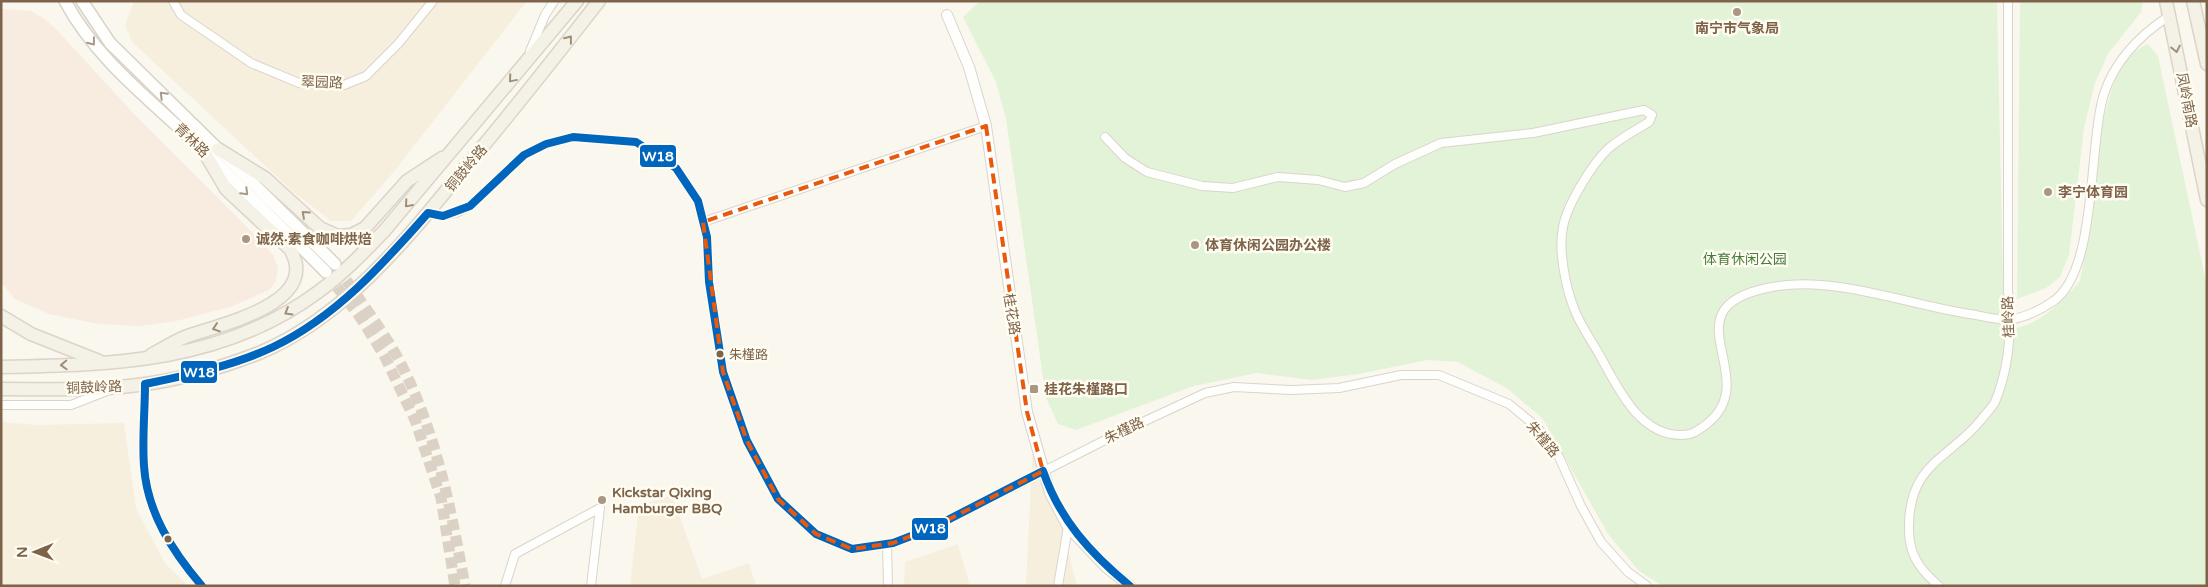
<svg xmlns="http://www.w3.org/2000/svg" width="2208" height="587" viewBox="0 0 2208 587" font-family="'Varela Round','Noto Sans SC',sans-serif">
<rect width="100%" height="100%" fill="#faf7ee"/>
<!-- residential -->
<g fill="#f6efde">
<polygon points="134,1 527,1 396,169 351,221 331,221 292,191 132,42 125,25"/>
<polygon points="1034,418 1077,586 1026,586"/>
<polygon points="1,422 36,425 124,423 136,509 165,563 188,586 1,586"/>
<polygon points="672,495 702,579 749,563 756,586 630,586 639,506"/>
<polygon points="958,544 970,586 904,586 905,562"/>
</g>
<!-- commercial -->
<polygon fill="#f8ebdf" points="1,9 30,11 42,17 55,28 135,115 263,243 273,255 278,268 276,281 269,290 230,307 176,321 140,326 99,324 49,314 15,299 1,282"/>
<!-- green -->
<g fill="#e3f3d8">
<path d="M980,1H1997L2004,329C2036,329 2060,304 2080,281C2093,215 2092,143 2115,80C2122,63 2132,51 2148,44L2158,56L2207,286V586H1663L1639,571L1608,534L1543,419L1508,389L1458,362L1427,360L1359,374L1312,380L1257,373L1194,386L1076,430L1058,424L1046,398L1006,119L996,82L963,17Z"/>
<polygon points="2020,1 2143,1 2141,12 2108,54 2095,83 2084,128 2069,255 2060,277 2046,288 2017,299"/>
</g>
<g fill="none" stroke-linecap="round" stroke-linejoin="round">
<!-- secondary-tunnel -->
<g stroke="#dbd2c5" stroke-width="11" stroke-dasharray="11 5.5" stroke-linecap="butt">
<path d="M337,267C355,293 374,319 391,346C434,419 450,504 465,586"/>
<polyline points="327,274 360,317 384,355 415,420 441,498 455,586"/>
</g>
<!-- minor casing -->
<g stroke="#dad4cc" stroke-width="10">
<g id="minor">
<polyline points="173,1 181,15 251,63 299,83 344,85 366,76 398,44 433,1"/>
<polyline points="530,51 545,15 554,1"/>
<path d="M1105,137L1125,158L1147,172L1202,186L1233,188L1278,177L1318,180L1345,187L1364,183L1395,164L1441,143L1533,133L1644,110L1652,115L1649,122C1636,130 1620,138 1608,149C1592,164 1567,205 1563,227C1558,251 1566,289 1575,311C1581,326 1591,340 1599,354C1617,386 1638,435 1681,435C1692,436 1700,429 1708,423C1765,376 1663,307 1772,287C1834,275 1909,305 1970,314C1983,316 2000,321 2012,319C2024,318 2042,309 2052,302C2098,273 2088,145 2104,94C2115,60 2140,35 2169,16"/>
<polyline points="428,213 443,216 456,213 470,206 524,155 546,144 573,137 636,142 676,168 698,201 707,237 709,282 723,372 747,441 778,499 816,534 852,549 893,543 932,528 1115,435 1205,393 1234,387 1291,390 1339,388 1401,375 1439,375 1509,404 1537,427 1559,457 1581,506 1601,542 1628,572 1647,586"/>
<polyline points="703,222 986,126"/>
<path d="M145,384C145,412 141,450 145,476C152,519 173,554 202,586"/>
<polyline points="1,405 71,405 107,391"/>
<polyline points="887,544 888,586"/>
<polyline points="505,586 515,554 600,508 591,586"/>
<polyline points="1058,586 1068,527"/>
<path d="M1939,586C1918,568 1908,553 1909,525C1910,463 1949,459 1981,420C1985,414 1992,408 1995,402C2010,366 2012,328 2008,290V1"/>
</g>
</g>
<!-- tertiary casing -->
<g stroke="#dad4cc" stroke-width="12">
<polyline id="tertiary" points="947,15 969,67 986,126 1027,412 1050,493 1068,527 1106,567 1130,586"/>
</g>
<!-- secondary casing -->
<g stroke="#d8d3c9" stroke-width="14">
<g id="secondary">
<path d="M65,1C97,61 153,102 202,149C244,189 285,231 326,272"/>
<polyline points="82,1 110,43 335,264"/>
</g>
</g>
<!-- primary casing -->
<g stroke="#dcd3ca" stroke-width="15">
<g id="primary">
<polyline points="2166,1 2207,200"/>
<polyline points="2193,1 2207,64"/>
<polyline points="218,149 265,178 320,228 338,236 351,235 365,228 407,181 442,158"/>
<polyline points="1,316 31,334 99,361"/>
<path d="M151,355C162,349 173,342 185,337C217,325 323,304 290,249L226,189L203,150"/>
<path d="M1,367C114,365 224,362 318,292C343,274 364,252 385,230L577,1"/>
<path d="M1,389C49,389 99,391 145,384C183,379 223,367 259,353C346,317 410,235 468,164C513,111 556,56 599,1"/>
</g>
</g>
<!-- minor -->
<use href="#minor" stroke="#fefefc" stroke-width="8"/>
<!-- tertiary -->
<use href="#tertiary" stroke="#fefefc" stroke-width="10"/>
<!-- secondary -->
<use href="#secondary" stroke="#fefefc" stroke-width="11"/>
<!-- primary -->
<use href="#primary" stroke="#f4f1e6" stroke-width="12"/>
<!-- bus-1 casing -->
<g stroke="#fffcf2" stroke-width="11">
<path id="bus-1" d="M202,586C172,551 147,512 144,466C142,438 145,411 145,384C188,375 233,366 273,347C336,317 383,264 428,213L443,216L470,206L524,155L546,144L573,137L636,142L676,168L698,201L707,237L709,282L723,372L747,441L778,499L816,534L852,549L893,543L932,528L1043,471C1060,520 1090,553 1130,586"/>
</g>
<!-- bus-1 -->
<use href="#bus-1" stroke="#0065bd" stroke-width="8"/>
</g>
<!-- one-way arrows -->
<defs><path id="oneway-chevron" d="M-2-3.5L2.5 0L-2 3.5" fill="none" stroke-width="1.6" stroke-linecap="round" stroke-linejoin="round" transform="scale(1.25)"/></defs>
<g stroke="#a18e78">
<use href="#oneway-chevron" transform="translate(569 39) rotate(-52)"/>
<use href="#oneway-chevron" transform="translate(2176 49) rotate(78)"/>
<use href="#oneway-chevron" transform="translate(512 79) rotate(130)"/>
<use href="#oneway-chevron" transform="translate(408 204) rotate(131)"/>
<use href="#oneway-chevron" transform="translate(305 214) rotate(-138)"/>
<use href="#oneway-chevron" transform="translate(288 312) rotate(149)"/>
<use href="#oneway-chevron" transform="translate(216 328) rotate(162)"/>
<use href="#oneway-chevron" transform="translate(64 365) rotate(178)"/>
</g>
<g stroke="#a98">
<use href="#oneway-chevron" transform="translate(92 42) rotate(52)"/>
<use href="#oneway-chevron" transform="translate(163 95) rotate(-135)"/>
<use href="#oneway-chevron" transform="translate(245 192) rotate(45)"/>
</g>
<!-- marked area -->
<path fill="none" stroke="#e8590c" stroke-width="4" stroke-dasharray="10 6" stroke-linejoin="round" d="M986,126L1027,412L1043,471L932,528L893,543L852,549L816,534L778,499L747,441L723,372L703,222Z"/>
<!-- markers -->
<g fill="#a99783" stroke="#fffcf2" stroke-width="2">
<circle cx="1737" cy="12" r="5"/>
<circle cx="2048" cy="192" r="5"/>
<circle cx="246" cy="239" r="5"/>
<circle cx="1195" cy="245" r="5"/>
<rect x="1029" y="384" width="10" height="10" rx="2.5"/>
<circle cx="602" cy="500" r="5"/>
</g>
<g fill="#7d6349" stroke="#fffcf2" stroke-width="2">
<circle cx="720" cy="354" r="4.5"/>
<circle cx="168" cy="539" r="4.5"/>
</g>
<g text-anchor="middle" stroke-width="5" stroke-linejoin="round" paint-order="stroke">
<!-- bus labels -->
<g font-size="13" fill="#7d6349" stroke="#fffcf2" text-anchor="start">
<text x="729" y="359">朱槿路</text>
</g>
<!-- poi labels -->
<g font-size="14" font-weight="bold" fill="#7d6349" stroke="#fffcf2" text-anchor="start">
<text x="1737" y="33" text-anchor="middle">南宁市气象局</text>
<text x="2058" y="197">李宁体育园</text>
<text x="256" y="244">诚然·素食咖啡烘焙</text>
<text x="1205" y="250">体育休闲公园办公楼</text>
<text x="1044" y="394">桂花朱槿路口</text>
<text x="612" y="497">Kickstar Qixing<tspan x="612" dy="16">Hamburger BBQ</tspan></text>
</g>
<!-- street labels -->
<g font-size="14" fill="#7d6349" stroke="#fffcf2">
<text transform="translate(322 82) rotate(2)" y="5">翠园路</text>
<text transform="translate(2187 100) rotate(79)" y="5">凤岭南路</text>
<text transform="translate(192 140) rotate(44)" y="5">青林路</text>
<text transform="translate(466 168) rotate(-50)" y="5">铜鼓岭路</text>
<text transform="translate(1012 314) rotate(81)" y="5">桂花路</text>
<text transform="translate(2008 317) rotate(-92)" y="5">桂岭路</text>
<text transform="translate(94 387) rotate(-2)" y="5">铜鼓岭路</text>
<text transform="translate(1124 430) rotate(-26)" y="5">朱槿路</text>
<text transform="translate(1543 439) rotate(50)" y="5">朱槿路</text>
</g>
<!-- park labels -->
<g font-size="14" fill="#477e3c" stroke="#fffcf2">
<text x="1745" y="264">体育休闲公园</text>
</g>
</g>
<g stroke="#fffcf2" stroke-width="2">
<rect x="639" y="144" width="38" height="24" rx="5" fill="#0065bd"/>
<rect x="180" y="360" width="38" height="24" rx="5" fill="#0065bd"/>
<rect x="911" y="517" width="38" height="24" rx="5" fill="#0065bd"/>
</g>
<g font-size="14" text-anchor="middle" font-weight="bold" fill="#fff">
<text x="658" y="161">W18</text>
<text x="199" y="377">W18</text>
<text x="930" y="533">W18</text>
</g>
<!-- border -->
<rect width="2208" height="587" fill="none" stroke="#7d6349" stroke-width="5"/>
<!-- north arrow -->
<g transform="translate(35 552) rotate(269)" stroke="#fffcf2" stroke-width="4" paint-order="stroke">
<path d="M0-4L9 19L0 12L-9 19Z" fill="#7d6349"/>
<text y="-8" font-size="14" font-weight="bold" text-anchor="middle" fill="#7d6349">N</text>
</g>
</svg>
